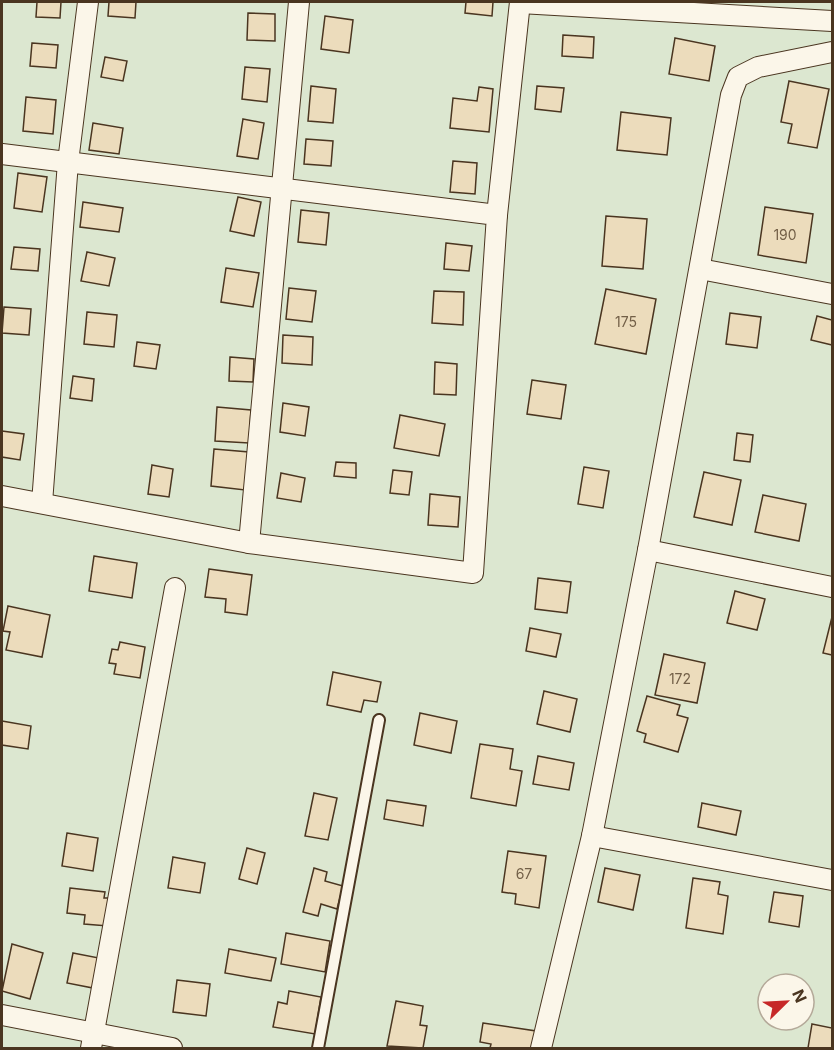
<svg xmlns="http://www.w3.org/2000/svg" width="834" height="1050" viewBox="0 0 834 1050" font-family="Inter,sans-serif">
<rect width="100%" height="100%" fill="#fbf6e9"/>
<!-- green -->
<path fill="#dce7d0" stroke="#887966" stroke-width="1.5" fill-rule="evenodd" d="M2,2H832V1048H2ZM768,984H804V1020H768Z"/>
<!-- building -->
<g fill="#ecdcbc" stroke="#4a3520" stroke-width="1.5">
<polygon points="37,2 61,2 60,18 36,17"/>
<polygon points="109,2 136,2 135,18 108,16"/>
<polygon points="466,2 493,2 492,16 465,13"/>
<polygon points="248,13 275,14 275,41 247,40"/>
<polygon points="325,16 353,20 349,53 321,49"/>
<polygon points="563,35 594,37 593,58 562,56"/>
<polygon points="675,38 715,46 709,81 669,74"/>
<polygon points="32,43 58,45 56,68 30,66"/>
<polygon points="105,57 127,61 123,81 101,77"/>
<polygon points="245,67 270,69 267,102 242,99"/>
<polygon points="789,81 829,89 817,148 788,143 792,124 781,122"/>
<polygon points="311,86 336,89 333,123 308,121"/>
<polygon points="537,86 564,88 561,112 535,109"/>
<polygon points="479,87 493,89 489,132 450,128 453,98 477,101"/>
<polygon points="26,97 56,100 53,134 23,131"/>
<polygon points="621,112 671,118 667,155 617,150"/>
<polygon points="243,119 264,123 258,159 237,156"/>
<polygon points="93,123 123,128 119,154 89,150"/>
<polygon points="306,139 333,141 331,166 304,164"/>
<polygon points="453,161 477,163 475,194 450,192"/>
<polygon points="18,173 47,177 42,212 14,208"/>
<polygon points="238,197 261,202 254,236 230,231"/>
<polygon points="83,202 123,208 119,232 80,227"/>
<polygon points="765,207 813,214 806,263 758,255"/>
<polygon points="301,210 329,213 326,245 298,242"/>
<polygon points="606,216 647,219 643,269 602,266"/>
<polygon points="446,243 472,246 469,271 444,269"/>
<polygon points="14,247 40,249 38,271 11,269"/>
<polygon points="87,252 115,258 109,286 81,281"/>
<polygon points="226,268 259,273 253,307 221,302"/>
<polygon points="289,288 316,291 312,322 286,319"/>
<polygon points="606,289 656,299 646,354 595,344"/>
<polygon points="434,291 464,292 463,325 432,323"/>
<polygon points="4,307 31,309 29,335 2,333"/>
<polygon points="87,312 117,315 114,347 84,344"/>
<polygon points="730,313 761,317 757,348 726,344"/>
<polygon points="817,316 832,320 832,345 811,340"/>
<polygon points="283,335 313,337 312,365 282,363"/>
<polygon points="137,342 160,345 156,369 134,366"/>
<polygon points="230,357 254,359 253,382 229,381"/>
<polygon points="435,362 457,364 456,395 434,394"/>
<polygon points="73,376 94,379 92,401 70,398"/>
<polygon points="532,380 566,385 561,419 527,414"/>
<polygon points="283,403 309,407 305,436 280,432"/>
<polygon points="217,407 251,410 249,443 215,441"/>
<polygon points="400,415 445,424 439,456 394,448"/>
<polygon points="2,431 24,434 20,460 2,457"/>
<polygon points="737,433 753,435 750,462 734,460"/>
<polygon points="214,449 249,452 245,490 211,486"/>
<polygon points="336,462 356,463 356,478 334,476"/>
<polygon points="152,465 173,469 169,497 148,494"/>
<polygon points="584,467 609,471 603,508 578,504"/>
<polygon points="393,470 412,472 409,495 390,493"/>
<polygon points="704,472 741,480 732,525 694,517"/>
<polygon points="281,473 305,478 301,502 277,498"/>
<polygon points="430,494 460,497 458,527 428,525"/>
<polygon points="763,495 806,504 799,541 755,532"/>
<polygon points="94,556 137,563 132,598 89,591"/>
<polygon points="209,569 252,575 247,615 225,612 226,599 205,597"/>
<polygon points="538,578 571,582 567,613 535,609"/>
<polygon points="735,591 765,599 757,630 727,623"/>
<polygon points="8,606 50,615 42,657 6,650 10,632 3,631"/>
<polygon points="832,617 832,655 823,653"/>
<polygon points="530,628 561,634 556,657 526,651"/>
<polygon points="120,642 145,647 140,678 114,674 116,664 109,663 112,649 118,650"/>
<polygon points="664,654 705,663 697,703 655,695"/>
<polygon points="333,672 381,682 377,702 364,700 361,712 327,705"/>
<polygon points="544,691 577,699 570,732 537,724"/>
<polygon points="647,696 680,705 677,715 688,718 678,752 644,742 646,734 637,731"/>
<polygon points="420,713 457,721 451,753 414,745"/>
<polygon points="2,721 31,726 28,749 2,745"/>
<polygon points="480,744 513,749 510,769 522,771 516,806 471,798"/>
<polygon points="538,756 574,763 569,790 533,784"/>
<polygon points="314,793 337,798 328,840 305,836"/>
<polygon points="387,800 426,806 423,826 384,819"/>
<polygon points="702,803 741,811 736,835 698,827"/>
<polygon points="67,833 98,838 93,871 62,866"/>
<polygon points="247,848 265,853 257,884 239,879"/>
<polygon points="508,851 546,856 539,908 515,904 516,894 502,892"/>
<polygon points="173,857 205,863 200,893 168,888"/>
<polygon points="314,868 327,872 325,881 343,886 337,909 321,904 318,916 303,912"/>
<polygon points="605,868 640,875 633,910 598,902"/>
<polygon points="693,878 720,882 718,894 728,896 723,934 686,928"/>
<polygon points="70,888 105,892 104,898 111,898 108,926 84,924 85,915 67,913"/>
<polygon points="774,892 803,896 799,927 769,922"/>
<polygon points="286,933 330,941 325,972 281,964"/>
<polygon points="12,944 43,953 30,999 2,991"/>
<polygon points="229,949 276,958 271,981 225,973"/>
<polygon points="73,953 99,958 93,988 67,983"/>
<polygon points="177,980 210,984 206,1016 173,1012"/>
<polygon points="289,991 321,997 315,1034 273,1027 278,1002 287,1004"/>
<polygon points="396,1001 423,1006 420,1025 427,1026 423,1048 387,1046"/>
<polygon points="483,1023 536,1031 533,1048 490,1048 491,1044 480,1042"/>
<polygon points="812,1024 832,1028 832,1048 808,1048"/>
</g>
<g fill="none" stroke-linecap="round" stroke-linejoin="round">
<!-- service casing -->
<g stroke="#4a3520" stroke-width="14">
<polyline id="service" points="318,1048 379,720"/>
</g>
<!-- minor casing -->
<g stroke="#4a3520" stroke-width="22">
<g id="minor">
<polyline points="520,3 832,21"/>
<polyline points="2,154 497,215 473,573 249,543 2,496"/>
<polyline points="497,215 520,2"/>
<polyline points="700,269 832,294"/>
<polyline points="42,503 68,162 88,2"/>
<polyline points="249,543 299,2"/>
<polyline points="648,550 832,587"/>
<polyline points="592,836 832,880"/>
<polyline points="2,1015 172,1048"/>
<polyline points="91,1048 175,588"/>
<polyline points="541,1048 592,836 648,550 731,95 738,77 758,67 832,52"/>
</g>
</g>
<!-- service -->
<use href="#service" stroke="#fbf6e9" stroke-width="10"/>
<!-- minor -->
<use href="#minor" stroke="#fbf6e9" stroke-width="20"/>
</g>
<g text-anchor="middle" stroke-width="4.5" stroke-linejoin="round" paint-order="stroke">
<!-- number labels -->
<g font-size="14" fill="#725f47">
<text x="785" y="240">190</text>
<text x="626" y="327">175</text>
<text x="680" y="684">172</text>
<text x="524" y="879">67</text>
</g>
</g>
<!-- border -->
<rect width="834" height="1050" fill="none" stroke="#4a3520" stroke-width="6"/>
<!-- north arrow -->
<g transform="translate(786 1002) rotate(66)"><circle r="28" fill="#fbf6e9" stroke="#b4a999" stroke-width="1.5"/>
<path d="M0-4.5L10 22L0 15L-10 22Z" fill="#c62828"/>
<text y="-9" font-size="16" font-weight="bold" text-anchor="middle" fill="#4a3520">N</text>
</g>
</svg>
